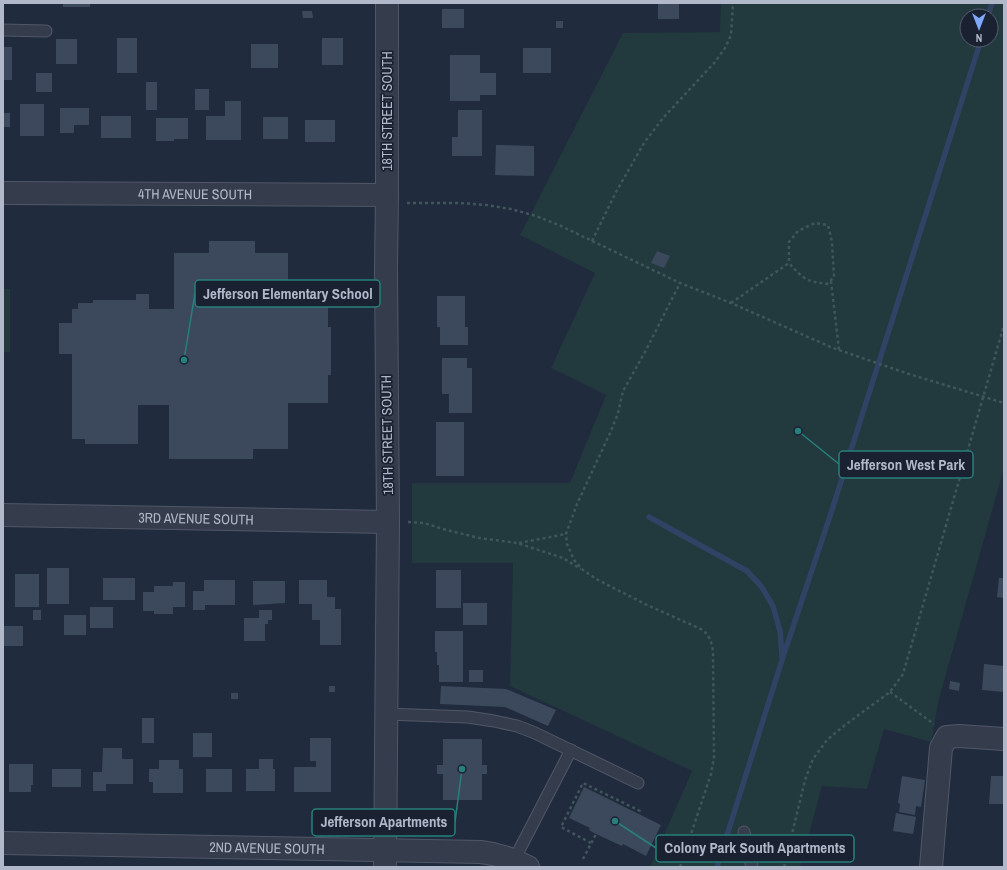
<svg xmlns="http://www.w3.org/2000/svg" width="1007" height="870" viewBox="0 0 1007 870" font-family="'Archivo Narrow',sans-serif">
<rect width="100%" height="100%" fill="#202b3d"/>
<!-- green -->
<g fill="#22393e" fill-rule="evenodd">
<path d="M721,3H1004V468L939,699L931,742L884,729L867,789L822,786L800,867H650L692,771L510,686L513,563H412V483H570L606,395L551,368L595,273L520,235L623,33L720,32ZM967,16H991V40H967Z"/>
<rect x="3" y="289" width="7" height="63"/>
</g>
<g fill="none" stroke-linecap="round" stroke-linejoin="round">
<!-- stream -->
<g stroke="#314364" stroke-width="5.5">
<polyline points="988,16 992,3"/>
<polyline points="649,517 747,571 761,586 773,606 780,631 782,657"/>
<polyline points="717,867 782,660 832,510 981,40"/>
</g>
</g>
<!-- building -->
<g fill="#3c495d">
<rect x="63" y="3" width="27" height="4"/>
<rect x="658" y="3" width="21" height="16"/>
<rect x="442" y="9" width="22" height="19"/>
<polygon points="302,11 312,11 313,18 303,18"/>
<rect x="556" y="21" width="7" height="7"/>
<rect x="117" y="38" width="20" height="35"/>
<rect x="322" y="38" width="21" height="27"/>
<rect x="56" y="39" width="21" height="25"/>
<rect x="251" y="44" width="27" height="24"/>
<rect x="3" y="47" width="9" height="33"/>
<rect x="523" y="48" width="28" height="25"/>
<polygon points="450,55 480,55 480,73 496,73 496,95 480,95 480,101 450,101"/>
<rect x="36" y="73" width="16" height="19"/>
<rect x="146" y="82" width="11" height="28"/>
<rect x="195" y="89" width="14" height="21"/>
<polygon points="225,101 241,101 241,140 206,140 206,116 225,116"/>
<rect x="20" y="104" width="24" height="32"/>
<polygon points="60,108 89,108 89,125 74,125 74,133 60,133"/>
<polygon points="458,110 482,110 482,156 452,156 452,137 458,137"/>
<rect x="3" y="113" width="7" height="14"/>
<rect x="101" y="116" width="30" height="22"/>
<rect x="263" y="117" width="25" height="22"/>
<polygon points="156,118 188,118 188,139 174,139 174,141 156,141"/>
<rect x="305" y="120" width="30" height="22"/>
<polygon points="496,145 534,146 534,176 495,175"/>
<polygon points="209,241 255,241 255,253 288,253 288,299 328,299 328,327 331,327 331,375 328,375 328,403 288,403 288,449 253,449 253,459 169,459 169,405 138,405 138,444 85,444 85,439 72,439 72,354 59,354 59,323 72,323 72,309 78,309 78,303 93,303 93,300 136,300 136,294 149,294 149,309 174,309 174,253 209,253"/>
<polygon points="657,251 670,256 664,268 651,263"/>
<polygon points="437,296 465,296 465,327 468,327 468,345 440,345 440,327 437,327"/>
<polygon points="442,358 467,358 467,368 472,368 472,413 449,413 449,394 442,394"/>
<rect x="436" y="422" width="28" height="54"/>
<rect x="47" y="568" width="22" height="36"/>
<rect x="436" y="570" width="25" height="38"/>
<rect x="15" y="574" width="24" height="33"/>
<rect x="103" y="578" width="32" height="22"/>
<polygon points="999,578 1004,578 1004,598 997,597"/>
<polygon points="204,580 235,580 235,605 205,605 205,610 193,610 193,591 204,591"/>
<polygon points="299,580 327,580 327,597 335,597 335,609 341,609 341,645 320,645 320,620 312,620 312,604 299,604"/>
<polygon points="253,581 285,581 285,603 253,605"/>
<polygon points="173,582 185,582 185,607 173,607 173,614 154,614 154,611 143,611 143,592 154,592 154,586 173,586"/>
<rect x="463" y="603" width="24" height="22"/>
<rect x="90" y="607" width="23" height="21"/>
<rect x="33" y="610" width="8" height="10"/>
<polygon points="259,610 272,610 272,620 268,620 268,624 265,624 265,641 244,641 244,618 259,618"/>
<rect x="64" y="615" width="22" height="20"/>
<rect x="4" y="626" width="19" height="20"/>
<polygon points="435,631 463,631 463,682 439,682 439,665 437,665 437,652 435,652"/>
<polygon points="984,664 1004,666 1004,692 982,690"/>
<rect x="469" y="670" width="14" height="12"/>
<polygon points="950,681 960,683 959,691 949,689"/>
<rect x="329" y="686" width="6" height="6"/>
<polygon points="441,686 506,689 556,710 548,726 505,707 440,704"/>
<rect x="231" y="693" width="7" height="6"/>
<rect x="142" y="718" width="12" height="25"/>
<rect x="193" y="733" width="19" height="24"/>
<polygon points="310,738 331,738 331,792 294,792 294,767 316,767 316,761 310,761"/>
<polygon points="443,739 482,739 482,765 487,765 487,774 482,774 482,800 443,800 443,774 437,774 437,765 443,765"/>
<polygon points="103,748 122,748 122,759 133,759 133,784 106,784 106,791 93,791 93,772 102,772"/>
<polygon points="259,759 273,759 273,769 275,769 275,791 246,791 246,769 259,769"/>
<polygon points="159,760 179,760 179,769 183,769 183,793 153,793 153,782 149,782 149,769 159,769"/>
<polygon points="9,764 33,764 33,785 31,785 31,792 9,792"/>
<rect x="52" y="769" width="29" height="18"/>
<rect x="206" y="769" width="26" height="23"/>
<polygon points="902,776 925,780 921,807 916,806 915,815 899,812 900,804 898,803"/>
<polygon points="991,776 1004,776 1004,804 989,804"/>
<polygon points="584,787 661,825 646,856 623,844 622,846 596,834 589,830 590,828 569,818"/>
<polygon points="896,813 916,817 913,834 893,831"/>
</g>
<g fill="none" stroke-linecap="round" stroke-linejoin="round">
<!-- service casing -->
<g stroke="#505868" stroke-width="13">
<g id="service">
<polyline points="3,30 46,31"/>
<polyline points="386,714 468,717 494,721 517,726 535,733 638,783"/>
<polyline points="744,832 752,867"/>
<polyline points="514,860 571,750"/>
</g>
</g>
<!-- minor casing -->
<g stroke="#505868" stroke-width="24">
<g id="minor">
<path id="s1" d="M3,193L387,195"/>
<path id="s2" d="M3,515L388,522"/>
<path id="s3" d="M3,843L481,852C498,854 513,859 528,867"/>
<polyline points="385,867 388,522 386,269 387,195 387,3"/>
<polyline points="931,867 941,748 947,737 959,736 1004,739"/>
</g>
</g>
<!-- path -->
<g stroke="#40565b" stroke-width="2.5" stroke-dasharray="3 3" stroke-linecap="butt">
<polyline points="407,203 459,203 486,205 511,209 536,216 561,226 680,283 731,303 833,348 909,374 1004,403"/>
<polyline points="592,241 616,192 644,143 663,118 715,62 725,48 731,35 733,3"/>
<polyline points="831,281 839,350"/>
<path d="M731,303L789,263C804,280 806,281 827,284L834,277L832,242L828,225L815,223L798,231L789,242V263"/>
<polyline points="408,522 424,523 443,529 479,538 517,543 563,558 581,569"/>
<polyline points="519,543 566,534"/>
<polyline points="890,692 934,724"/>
<polyline points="591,843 561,827 583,783 640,811 639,814"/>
<polyline points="583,859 596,834"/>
<path d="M680,867L711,774L714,757L713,652C712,643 710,637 703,630L647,605L598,580L583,570L574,560L567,544L566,534L577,504L611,431L618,413L623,391L645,352L680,283"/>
<polyline points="784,867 805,780 813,759 827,740 845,725 890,692 903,674 1004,325"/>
</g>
<!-- service -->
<use href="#service" stroke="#353d4d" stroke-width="11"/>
<!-- minor -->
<use href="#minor" stroke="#353d4d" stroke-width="22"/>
</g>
<g text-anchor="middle" stroke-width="3.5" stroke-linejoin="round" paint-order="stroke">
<!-- street labels -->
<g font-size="14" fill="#b0b8c9" stroke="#1a2232">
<text transform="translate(387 111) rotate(-90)" y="5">18TH STREET SOUTH</text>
<text dy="5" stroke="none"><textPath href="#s1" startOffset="192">4TH AVENUE SOUTH</textPath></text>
<text transform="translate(387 435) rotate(-91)" y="5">18TH STREET SOUTH</text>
<text dy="5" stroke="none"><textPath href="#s2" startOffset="193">3RD AVENUE SOUTH</textPath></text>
<text dy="5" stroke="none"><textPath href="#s3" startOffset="264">2ND AVENUE SOUTH</textPath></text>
</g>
</g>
<!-- callouts -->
<path fill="none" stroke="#27807c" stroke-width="1.5" d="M184 360L195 293M798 431L839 464M462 769L455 822M615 821L656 848"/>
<g fill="#27807c" stroke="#1a2232" stroke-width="1.5">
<circle cx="184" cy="360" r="4"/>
<circle cx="798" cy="431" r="4"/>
<circle cx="462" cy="769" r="4"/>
<circle cx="615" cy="821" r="4"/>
</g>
<g fill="#1a2232" stroke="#27807c" stroke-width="1.5">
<rect x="195" y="280" width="185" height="27" rx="4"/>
<rect x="839" y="451" width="134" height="27" rx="4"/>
<rect x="312" y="809" width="143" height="27" rx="4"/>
<rect x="656" y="835" width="198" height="27" rx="4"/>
</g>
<g font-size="15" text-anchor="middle" font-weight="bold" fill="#b0b8c9">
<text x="288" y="299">Jefferson Elementary School</text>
<text x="906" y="470">Jefferson West Park</text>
<text x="384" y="827">Jefferson Apartments</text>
<text x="755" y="853">Colony Park South Apartments</text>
</g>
<!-- border -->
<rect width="1007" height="870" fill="none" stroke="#b0b8c9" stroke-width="8"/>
<!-- north arrow -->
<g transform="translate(979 28) rotate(180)"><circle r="19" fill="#1a2232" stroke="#565e6e"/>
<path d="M0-3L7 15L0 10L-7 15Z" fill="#7fa8ff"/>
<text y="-6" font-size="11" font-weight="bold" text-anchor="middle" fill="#b0b8c9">N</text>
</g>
</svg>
